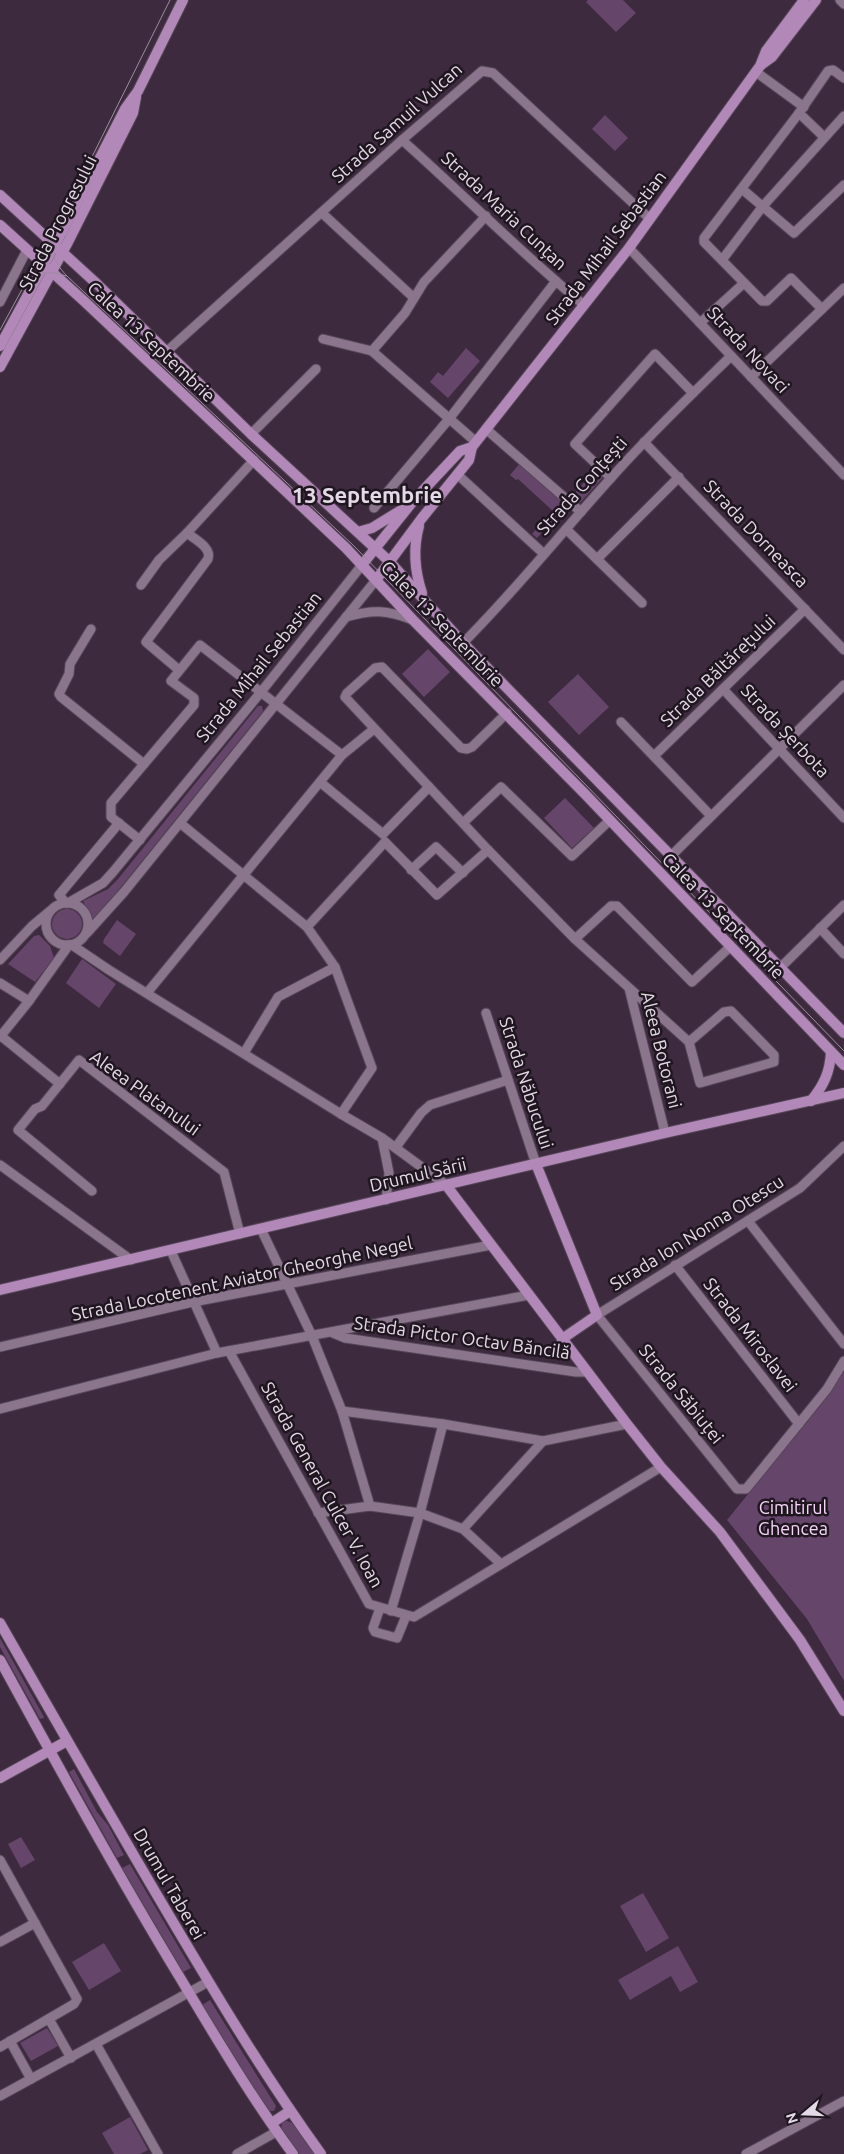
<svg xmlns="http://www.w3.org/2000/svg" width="844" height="2154" viewBox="0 0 844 2154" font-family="Ubuntu,sans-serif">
<rect width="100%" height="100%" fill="#3d2a3f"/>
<!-- green -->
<g fill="#66456b">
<polygon points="588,0 623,0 636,13 616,32 586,2"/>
<polygon points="605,115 628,138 615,151 592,129"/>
<polygon points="466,348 480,361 448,398 430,382 438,372 443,376"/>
<polygon points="521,462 569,504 537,538 532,534 553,511 518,479 516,480 510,475"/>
<polygon points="598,467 606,474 580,503 572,496"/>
<polygon points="428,649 450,672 424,697 402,674"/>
<polygon points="578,674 609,707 579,735 548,702"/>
<polygon points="258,706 262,706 263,711 96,918 92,918 83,901 108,889 118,879"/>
<polygon points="565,798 594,828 572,848 544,818"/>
<circle cx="67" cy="924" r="15"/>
<polygon points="117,920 136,934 120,956 103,943 104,939"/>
<polygon points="39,935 50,946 54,958 35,982 8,964 34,936"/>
<polygon points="82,959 116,984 99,1008 66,983"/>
<polygon points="844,1370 844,1681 807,1619 727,1520 828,1396"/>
<polygon points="0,1638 44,1717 44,1718 40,1719 0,1647"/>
<polygon points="74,1769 97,1812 108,1825 124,1855 117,1858 69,1772"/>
<polygon points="21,1837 35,1860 21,1868 8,1844"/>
<polygon points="130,1864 191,1968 183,1972 122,1868"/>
<polygon points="643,1893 669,1938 646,1952 620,1906"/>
<polygon points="104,1943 121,1971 89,1990 72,1962"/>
<polygon points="678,1946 698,1982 680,1992 671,1976 630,2000 618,1980"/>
<polygon points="210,2000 276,2106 274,2111 267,2111 202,2005"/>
<polygon points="47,2028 58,2046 31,2061 20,2043"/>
<polygon points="130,2117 148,2150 140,2154 114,2154 102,2133"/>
<polygon points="285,2120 292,2123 315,2154 299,2154 281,2129 282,2122"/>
</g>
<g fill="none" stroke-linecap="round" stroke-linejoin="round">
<!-- minor casing -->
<g stroke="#554657" stroke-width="11">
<g id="minor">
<polyline points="840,0 844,4"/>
<polyline points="756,72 804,107"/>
<polyline points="799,113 824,137"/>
<path d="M402,140C463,194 521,253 584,305"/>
<polyline points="742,189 794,233 844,185"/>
<polyline points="322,213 414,298"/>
<polyline points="629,248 844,475"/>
<polyline points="722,260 763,206 844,116"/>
<polyline points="0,302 27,250"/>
<polyline points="822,309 791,278 767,301 762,301 704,242 704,238 799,113 828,71 833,70 844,78"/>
<polyline points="700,323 744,283"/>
<polyline points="323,339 372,351 476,442"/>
<polyline points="372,351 405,313 424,282 486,216"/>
<polyline points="166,352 402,140 482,71 493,73 650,219"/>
<polyline points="751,377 844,288"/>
<polyline points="486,429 581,512"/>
<polyline points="251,434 316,369"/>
<polyline points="644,442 844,650"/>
<polyline points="458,475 544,554"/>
<polyline points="611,478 575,444 655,354 693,393"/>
<polyline points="374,508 449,419 556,281"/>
<polyline points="566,529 642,603"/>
<polyline points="597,559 679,477"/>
<polyline points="141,585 159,560 187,533 254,460"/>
<path d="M346,617C373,609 387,610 413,620"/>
<polyline points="91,629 70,664 69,674 59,694 61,697 144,764"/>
<path d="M463,643C516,590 561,533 611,478C649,435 690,396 731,356"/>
<path d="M179,670L146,642L208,559C212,548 196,540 187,533"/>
<polyline points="723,689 844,818"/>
<polyline points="507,713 472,747 467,749 461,748 382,667 375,668 347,693 345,697 488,850 575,939 689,1042 700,1083 774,1062 774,1055 731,1011 724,1012 689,1042"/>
<polyline points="621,722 711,816"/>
<polyline points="654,756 805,609"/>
<polyline points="320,782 383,834"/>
<polyline points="180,823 307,927 335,967 372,1068 341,1114"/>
<polyline points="463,823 501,787 572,856 610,820"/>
<polyline points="383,834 429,787"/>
<polyline points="140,840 111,817 111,803 194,705 194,698 171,681 200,645 342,755"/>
<polyline points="385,842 437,895 488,850"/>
<polyline points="671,856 844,685"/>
<polyline points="411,870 436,847 463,873"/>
<polyline points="66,903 59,895 119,823"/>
<polyline points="68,903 103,883 113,872 261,692 362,565"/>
<circle cx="67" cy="924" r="21"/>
<polyline points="307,927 385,842"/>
<polyline points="820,928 844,954"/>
<polyline points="87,933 124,892 376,580"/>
<polyline points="575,939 611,906 617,906 692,982 730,947"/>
<polyline points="72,945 109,970 341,1114 382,1138 446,1185"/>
<polyline points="0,960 32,926 50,911"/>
<polyline points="780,968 844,905"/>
<polyline points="0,983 29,1001"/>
<polyline points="629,988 665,1133"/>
<polyline points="147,993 342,755 374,729"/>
<polyline points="486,1013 536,1164"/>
<polyline points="1,1036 60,1084"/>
<polyline points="0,1037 29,1001 69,945"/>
<polyline points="244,1053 278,997 335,967"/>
<polyline points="382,1138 389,1173 386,1200"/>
<polyline points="844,1146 800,1188 597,1315 737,1489 746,1489 827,1389 844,1361"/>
<polyline points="396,1147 421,1113 430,1105 508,1080"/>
<polyline points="0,1165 131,1260"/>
<polyline points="92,1191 18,1130 35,1109 42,1106 79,1060 224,1172 240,1234"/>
<polyline points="748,1221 844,1344"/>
<polyline points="261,1229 312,1336 342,1411 370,1506"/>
<polyline points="171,1251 217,1353"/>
<polyline points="675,1265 799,1424"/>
<polyline points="333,1333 345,1338 576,1372 588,1372"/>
<polyline points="0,1347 193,1302 491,1245"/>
<polyline points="229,1351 369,1604 414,1617 661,1467"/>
<polyline points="0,1409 217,1353 529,1295"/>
<polyline points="342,1411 443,1424 543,1441 627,1424"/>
<polyline points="318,1513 370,1506 420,1513 463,1529 501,1564"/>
<polyline points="463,1529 543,1441"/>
<polyline points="380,1608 373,1628 375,1632 397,1638 406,1616"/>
<polyline points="391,1611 420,1513 443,1424"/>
<polyline points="0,1860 77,1999 74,2004 0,2047"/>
<polyline points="0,1942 35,1923"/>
<polyline points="49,2019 71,2058"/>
<polyline points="10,2041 31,2079"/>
<polyline points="96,2044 158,2154"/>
<polyline points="0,2096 208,1982"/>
<polyline points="237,2154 276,2132"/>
<polyline points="746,2154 844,2101"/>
</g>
</g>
<!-- major casing -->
<g stroke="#554657" stroke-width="12">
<g id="major">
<polyline points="761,65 772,57 816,0"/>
<polyline points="0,195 97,284 251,434 390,562 463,643 844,1033"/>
<polyline points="0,225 84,301 346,548 413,620 585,794 844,1065"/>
<polyline points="0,346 63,230 125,109 138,91 183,0"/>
<polyline points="0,367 68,242 133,113 136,97"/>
<path d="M419,526C413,548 415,572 422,593"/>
<polyline points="358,532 372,528 403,509"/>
<polyline points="362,565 414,500 460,451 472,447"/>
<polyline points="376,580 422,518 469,460 472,447 629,248 760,66 766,51 804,0"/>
<path d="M811,1101C824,1085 830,1072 831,1052"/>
<polyline points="536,1164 597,1315 562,1339"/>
<polyline points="446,1185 627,1424 661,1467 720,1532 800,1640 844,1711"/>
<polyline points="0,1290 665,1133 844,1093"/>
<path d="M0,1623C52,1714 104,1805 157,1895C209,1983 261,2071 321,2154"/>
<path d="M0,1660C58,1766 116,1872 179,1976C215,2036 251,2097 293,2154"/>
<polyline points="0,1778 67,1741"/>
<polyline points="272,2123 290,2111"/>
</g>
</g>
<!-- minor -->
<use href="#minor" stroke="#8a758d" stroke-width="9"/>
<!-- major -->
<use href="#major" stroke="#b288b8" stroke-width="10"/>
<!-- tram -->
<g stroke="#9c8d9e" stroke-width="1">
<path d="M51,227C49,247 53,262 67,276L354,546L844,1051"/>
<path d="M25,279C37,271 53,271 66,276"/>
<polyline points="0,330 72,197 170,0"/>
</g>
</g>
<g text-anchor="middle" stroke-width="5" stroke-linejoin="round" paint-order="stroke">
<!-- street labels -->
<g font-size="18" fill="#e4d9e6" stroke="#1f1620">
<text transform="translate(397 123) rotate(-42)" y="6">Strada Samuil Vulcan</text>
<text transform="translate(504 211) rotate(43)" y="6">Strada Maria Cunțan</text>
<text transform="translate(58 223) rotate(-63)" y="6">Strada Progresului</text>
<text transform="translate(606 248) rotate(-53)" y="6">Strada Mihail Sebastian</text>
<text transform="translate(151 342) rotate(43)" y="6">Calea 13 Septembrie</text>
<text transform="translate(748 350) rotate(47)" y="6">Strada Novaci</text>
<text transform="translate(582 486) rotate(-48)" y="6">Strada Conțești</text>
<text transform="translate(756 534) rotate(46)" y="6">Strada Dorneasca</text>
<text transform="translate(442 624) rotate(46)" y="6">Calea 13 Septembrie</text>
<text transform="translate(259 667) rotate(-51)" y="6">Strada Mihail Sebastian</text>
<text transform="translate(718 671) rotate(-44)" y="6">Strada Băltărețului</text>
<text transform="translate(785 731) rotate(47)" y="6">Strada Șerbota</text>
<text transform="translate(723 916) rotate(46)" y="6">Calea 13 Septembrie</text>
<text transform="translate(661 1050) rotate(76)" y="6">Aleea Botorani</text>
<text transform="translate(526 1083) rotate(72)" y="6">Strada Năbucului</text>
<text transform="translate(145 1093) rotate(36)" y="6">Aleea Platanului</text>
<text transform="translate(418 1175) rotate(-13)" y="6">Drumul Sării</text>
<text transform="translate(697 1233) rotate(-32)" y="6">Strada Ion Nonna Otescu</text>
<text transform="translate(242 1279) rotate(-12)" y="6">Strada Locotenent Aviator Gheorghe Negel</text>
<text transform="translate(750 1335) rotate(52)" y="6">Strada Miroslavei</text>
<text transform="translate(462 1338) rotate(8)" y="6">Strada Pictor Octav Băncilă</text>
<text transform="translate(681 1394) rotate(51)" y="6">Strada Săbiuței</text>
<text transform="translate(322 1485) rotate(61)" y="6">Strada General Culcer V. Ioan</text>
<text transform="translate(169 1884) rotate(60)" y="6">Drumul Taberei</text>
</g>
<!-- park labels -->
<g font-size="18" fill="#f5d5f8" stroke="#1f1620">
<text x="793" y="1514">Cimitirul<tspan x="793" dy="21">Ghencea</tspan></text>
</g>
<!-- district labels -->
<g font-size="22" font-weight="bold" fill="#e4d9e6" stroke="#1f1620">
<text x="367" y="503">13 Septembrie</text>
</g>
</g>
<!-- north arrow -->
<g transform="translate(804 2114) rotate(251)" stroke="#1f1620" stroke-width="4" paint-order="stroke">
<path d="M0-4L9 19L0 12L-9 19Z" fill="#e4d9e6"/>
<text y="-8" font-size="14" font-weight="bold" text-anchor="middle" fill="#e4d9e6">N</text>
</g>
</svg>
